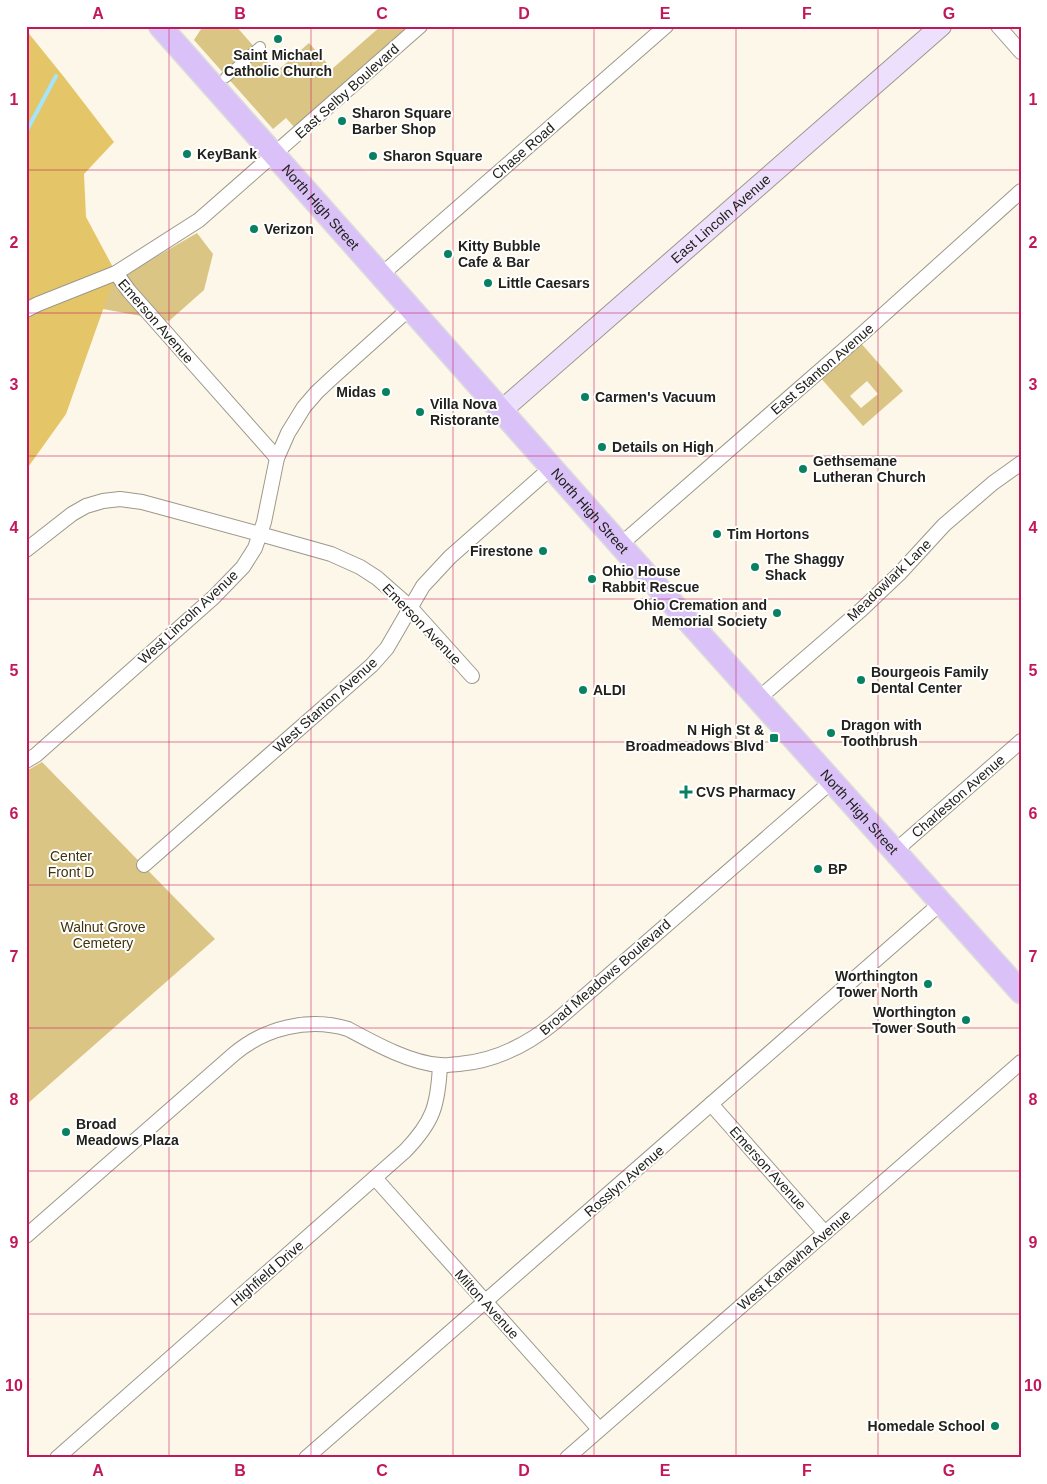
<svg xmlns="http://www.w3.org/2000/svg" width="1047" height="1484" viewBox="0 0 1047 1484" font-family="Helvetica,sans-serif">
<rect width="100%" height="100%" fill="#fcf7e8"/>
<!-- green -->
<g fill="#dbc585" fill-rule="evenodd">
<polygon points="203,26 236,26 276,72 309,43 332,69 381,26 410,26 295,128 286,118 273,129 194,40"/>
<polygon points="197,233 213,254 204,290 169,321 103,309 92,294"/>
<path d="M859,341L903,391L863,426L819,376ZM867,381L878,394L861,408L850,396Z"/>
<polygon points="42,762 215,939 26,1105 26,769 30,769"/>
</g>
<!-- forest -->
<polygon fill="#e4c668" points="26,30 64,77 114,142 84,174 86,217 116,273 66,414 26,470"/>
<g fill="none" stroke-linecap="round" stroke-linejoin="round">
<!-- stream -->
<polyline stroke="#a4e5fa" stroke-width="4" points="26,132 56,76"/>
<!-- pedestrian casing -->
<g stroke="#9c988a" stroke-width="12">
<polyline id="pedestrian" points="226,77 260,47"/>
</g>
<!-- minor casing -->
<g stroke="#9c988a" stroke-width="16">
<g id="minor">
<polyline points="998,26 1021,52"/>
<polyline points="116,273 129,291 277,458"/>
<polyline points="381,275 666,26"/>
<polyline points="26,310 38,304 116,273 199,220 420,26"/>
<polyline points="620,545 862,334 1021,191"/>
<polyline points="26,550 72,514 86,506 103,501 120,499 142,502 260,534 331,554 360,567 377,578 410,607 472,676"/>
<polyline points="758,699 861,610 899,574 944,525 993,483 1021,463"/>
<polyline points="26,761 36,755 214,597 243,567 255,548 264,522 277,458 288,433 304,407 317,392 332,378 410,308"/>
<polyline points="895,851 1021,741"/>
<polyline points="144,865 372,665 387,648 423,586 450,557 552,467"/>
<polyline points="711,1104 825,1233"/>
<polyline points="375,1178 599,1429"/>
<path d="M26,1236L234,1054C265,1028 308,1017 348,1029C374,1043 410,1063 440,1065C446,1066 453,1064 459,1064C495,1061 527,1045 555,1022L832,781"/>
<path d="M57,1458L405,1151C433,1122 438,1106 440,1065"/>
<polyline points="306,1458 941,903"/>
<polyline points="567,1458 1021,1062"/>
</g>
</g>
<!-- secondary casing -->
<g stroke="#9c988a" stroke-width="22">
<g id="secondary">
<path id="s1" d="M501,411L941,26"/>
</g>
</g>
<!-- primary casing -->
<g stroke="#dcdbdb" stroke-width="25">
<g id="primary">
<path id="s2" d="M160,26L630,556L1021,992"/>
</g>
</g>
<!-- pedestrian -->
<use href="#pedestrian" stroke="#fff" stroke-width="10"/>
<!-- minor -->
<use href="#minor" stroke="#fff" stroke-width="14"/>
<!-- secondary -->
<use href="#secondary" stroke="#ece0fc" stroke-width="20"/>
<!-- primary -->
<use href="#primary" stroke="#dac2f9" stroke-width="22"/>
</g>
<!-- grid -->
<path fill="none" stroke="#c2185b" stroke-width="1" stroke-opacity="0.55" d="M169,26V1458M311,26V1458M453,26V1458M594,26V1458M736,26V1458M878,26V1458M26,170H1021M26,313H1021M26,456H1021M26,599H1021M26,742H1021M26,885H1021M26,1028H1021M26,1171H1021M26,1314H1021"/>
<!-- markers -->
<g fill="#078160" stroke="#fff" stroke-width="2">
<circle cx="278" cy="39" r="5"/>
<circle cx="342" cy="121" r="5"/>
<circle cx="187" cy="154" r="5"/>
<circle cx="373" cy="156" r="5"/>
<circle cx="254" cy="229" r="5"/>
<circle cx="448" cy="254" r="5"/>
<circle cx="488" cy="283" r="5"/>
<circle cx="386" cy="392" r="5"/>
<circle cx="585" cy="397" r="5"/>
<circle cx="420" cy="412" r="5"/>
<circle cx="602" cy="447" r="5"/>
<circle cx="803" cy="469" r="5"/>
<circle cx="717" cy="534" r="5"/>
<circle cx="543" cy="551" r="5"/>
<circle cx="755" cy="567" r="5"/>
<circle cx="592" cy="579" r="5"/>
<circle cx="777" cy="613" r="5"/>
<circle cx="861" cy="680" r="5"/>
<circle cx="583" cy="690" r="5"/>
<circle cx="831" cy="733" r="5"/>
<rect x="769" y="733" width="10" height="10" rx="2.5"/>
<path d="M683.5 784.5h5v5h5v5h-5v5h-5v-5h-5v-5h5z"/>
<circle cx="818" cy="869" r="5"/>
<circle cx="928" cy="984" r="5"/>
<circle cx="966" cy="1020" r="5"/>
<circle cx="66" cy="1132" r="5"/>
<circle cx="995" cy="1426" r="5"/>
</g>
<g text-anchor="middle" stroke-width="4" stroke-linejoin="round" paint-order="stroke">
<!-- poi labels -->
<g font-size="14" font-weight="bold" fill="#22211b" stroke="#fff" text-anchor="start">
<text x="278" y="60" text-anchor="middle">Saint Michael<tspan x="278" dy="16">Catholic Church</tspan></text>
<text x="352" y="118">Sharon Square<tspan x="352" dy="16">Barber Shop</tspan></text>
<text x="197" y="159">KeyBank</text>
<text x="383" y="161">Sharon Square</text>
<text x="264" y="234">Verizon</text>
<text x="458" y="251">Kitty Bubble<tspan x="458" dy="16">Cafe &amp; Bar</tspan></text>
<text x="498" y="288">Little Caesars</text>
<text x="376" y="397" text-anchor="end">Midas</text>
<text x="595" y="402">Carmen's Vacuum</text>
<text x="430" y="409">Villa Nova<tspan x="430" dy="16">Ristorante</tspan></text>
<text x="612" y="452">Details on High</text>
<text x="813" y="466">Gethsemane<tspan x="813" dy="16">Lutheran Church</tspan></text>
<text x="727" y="539">Tim Hortons</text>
<text x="533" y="556" text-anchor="end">Firestone</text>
<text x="765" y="564">The Shaggy<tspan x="765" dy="16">Shack</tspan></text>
<text x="602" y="576">Ohio House<tspan x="602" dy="16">Rabbit Rescue</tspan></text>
<text x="767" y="610" text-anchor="end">Ohio Cremation and<tspan x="767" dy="16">Memorial Society</tspan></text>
<text x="871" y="677">Bourgeois Family<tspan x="871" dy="16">Dental Center</tspan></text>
<text x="593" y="695">ALDI</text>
<text x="841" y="730">Dragon with<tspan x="841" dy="16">Toothbrush</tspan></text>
<text x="764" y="735" text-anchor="end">N High St &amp;<tspan x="764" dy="16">Broadmeadows Blvd</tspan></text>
<text x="696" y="797">CVS Pharmacy</text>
<text x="828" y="874">BP</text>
<text x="918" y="981" text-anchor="end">Worthington<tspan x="918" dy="16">Tower North</tspan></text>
<text x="956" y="1017" text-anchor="end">Worthington<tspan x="956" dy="16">Tower South</tspan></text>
<text x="76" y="1129">Broad<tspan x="76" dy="16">Meadows Plaza</tspan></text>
<text x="985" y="1431" text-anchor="end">Homedale School</text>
</g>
<!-- street labels -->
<g font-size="14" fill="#22211b" stroke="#fff">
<text transform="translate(347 91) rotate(-42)" y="5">East Selby Boulevard</text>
<text transform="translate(523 151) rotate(-41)" y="5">Chase Road</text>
<text dy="5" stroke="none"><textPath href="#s2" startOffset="242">North High Street</textPath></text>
<text dy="5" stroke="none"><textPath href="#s1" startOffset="292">East Lincoln Avenue</textPath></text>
<text transform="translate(156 321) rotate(49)" y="5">Emerson Avenue</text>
<text transform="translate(822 369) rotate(-41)" y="5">East Stanton Avenue</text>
<text dy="5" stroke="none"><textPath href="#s2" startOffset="648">North High Street</textPath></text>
<text transform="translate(889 580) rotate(-44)" y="5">Meadowlark Lane</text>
<text transform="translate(188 617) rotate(-43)" y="5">West Lincoln Avenue</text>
<text transform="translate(422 624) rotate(46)" y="5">Emerson Avenue</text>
<text transform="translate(325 705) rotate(-42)" y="5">West Stanton Avenue</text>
<text transform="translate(958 796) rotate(-41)" y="5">Charleston Avenue</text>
<text dy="5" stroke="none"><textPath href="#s2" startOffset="1052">North High Street</textPath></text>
<text transform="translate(605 977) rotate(-41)" y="5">Broad Meadows Boulevard</text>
<text transform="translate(768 1168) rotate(48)" y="5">Emerson Avenue</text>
<text transform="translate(624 1181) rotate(-41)" y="5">Rosslyn Avenue</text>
<text transform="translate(794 1260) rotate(-41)" y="5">West Kanawha Avenue</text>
<text transform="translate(267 1273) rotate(-41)" y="5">Highfield Drive</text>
<text transform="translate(487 1304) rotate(48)" y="5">Milton Avenue</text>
</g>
<!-- park labels -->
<g font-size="14" fill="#41340a" stroke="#fff">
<text x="71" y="861">Center<tspan x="71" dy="16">Front D</tspan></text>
<text x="103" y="932">Walnut Grove<tspan x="103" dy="16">Cemetery</tspan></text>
</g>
</g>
<!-- border -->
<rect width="1047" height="1484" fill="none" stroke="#ffffff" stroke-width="55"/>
<rect x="28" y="28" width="992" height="1428" fill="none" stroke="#c2185b" stroke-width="2"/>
<g font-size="16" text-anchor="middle" font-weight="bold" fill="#c2185b">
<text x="98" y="19">A</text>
<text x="240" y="19">B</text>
<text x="382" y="19">C</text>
<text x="524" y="19">D</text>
<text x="665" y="19">E</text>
<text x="807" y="19">F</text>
<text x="949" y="19">G</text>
<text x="14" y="105">1</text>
<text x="1033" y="105">1</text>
<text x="14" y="248">2</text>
<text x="1033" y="248">2</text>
<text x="14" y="390">3</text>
<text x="1033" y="390">3</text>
<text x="14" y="533">4</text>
<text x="1033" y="533">4</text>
<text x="14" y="676">5</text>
<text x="1033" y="676">5</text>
<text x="14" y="819">6</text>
<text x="1033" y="819">6</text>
<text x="14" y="962">7</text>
<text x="1033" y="962">7</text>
<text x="14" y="1105">8</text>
<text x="1033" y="1105">8</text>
<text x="14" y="1248">9</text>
<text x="1033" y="1248">9</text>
<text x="14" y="1391">10</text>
<text x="1033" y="1391">10</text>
<text x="98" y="1476">A</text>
<text x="240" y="1476">B</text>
<text x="382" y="1476">C</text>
<text x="524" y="1476">D</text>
<text x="665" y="1476">E</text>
<text x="807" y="1476">F</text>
<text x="949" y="1476">G</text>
</g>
</svg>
